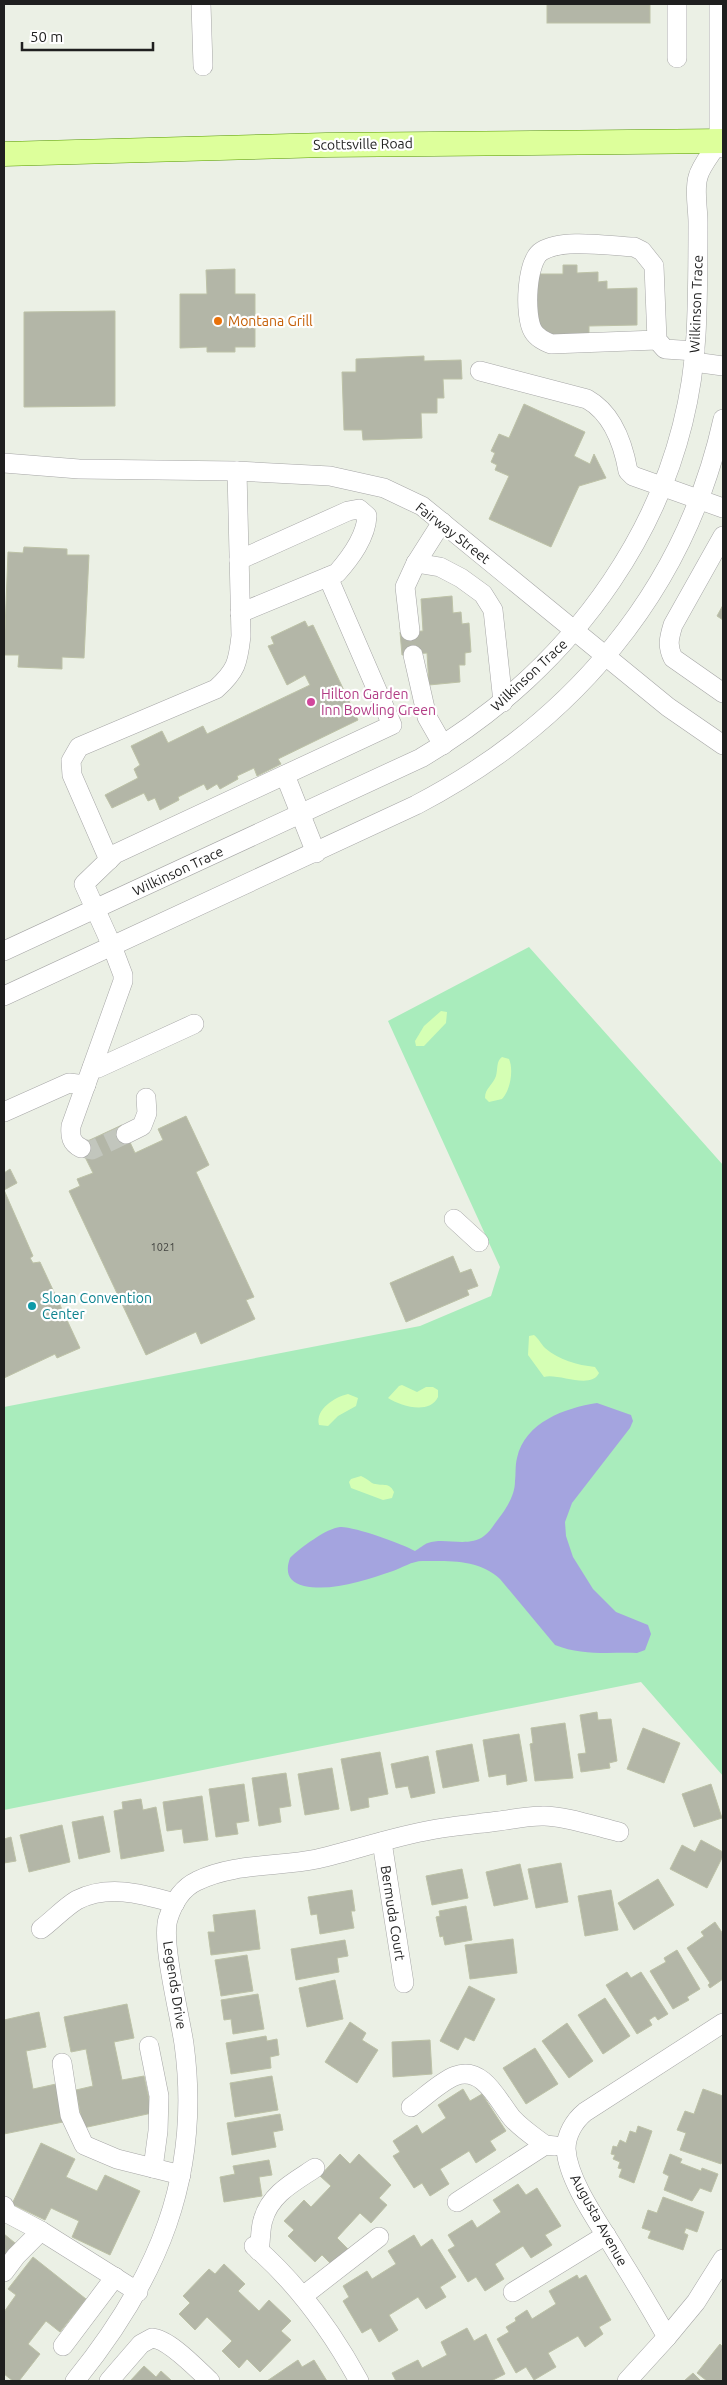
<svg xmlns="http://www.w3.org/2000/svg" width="727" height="2385" viewBox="0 0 727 2385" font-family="Ubuntu,sans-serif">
<rect width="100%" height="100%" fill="#ebf0e5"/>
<!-- grass -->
<polygon fill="#a9ecbc" points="529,947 723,1165 723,1776 641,1682 4,1810 4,1407 420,1326 491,1296 500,1267 388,1021"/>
<!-- sand -->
<g fill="#d5ffb4">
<polygon points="441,1011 447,1012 446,1023 424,1046 416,1046 415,1041 424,1026"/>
<path d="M502,1057L509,1059C514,1070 510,1091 502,1099L489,1102L485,1098C485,1088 493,1085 496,1076C498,1069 496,1061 502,1057Z"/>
<path d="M534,1335C539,1339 541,1344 545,1348C559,1360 577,1365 595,1367L599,1373C591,1390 558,1373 544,1377L528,1355L529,1336Z"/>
<path d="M402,1385L417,1392L426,1387H433L438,1390V1397C429,1415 401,1406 388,1398L399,1386Z"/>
<path d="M348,1394L358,1398L356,1406L338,1416L328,1426L319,1425C315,1409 335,1397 348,1394Z"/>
<path d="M361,1476C366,1478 369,1481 372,1483C381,1487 389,1481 394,1492L392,1498L383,1500L351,1488L349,1482L351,1479Z"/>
</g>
<!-- water -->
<path fill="#a4a4df" d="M597,1403L631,1415L633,1421L630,1428L572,1503L565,1522L566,1536L573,1557L593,1589L616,1612L648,1625L651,1634L645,1650L637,1653C609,1652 582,1656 555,1645L500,1579C479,1559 449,1561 422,1561C413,1561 401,1568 393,1571C366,1580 332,1592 304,1586C288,1582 285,1572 290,1558C300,1548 327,1528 340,1527C353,1526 403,1544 415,1551C419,1549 424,1544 428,1543C445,1537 468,1548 484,1536C490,1532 494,1524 499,1518C507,1507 515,1495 515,1481C516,1473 515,1466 517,1458C525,1422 565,1408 597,1403Z"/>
<!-- building -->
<g fill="#b3b6a7" stroke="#bdc2a7">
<rect x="547" y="4" width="103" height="19"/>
<polygon points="563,265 577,265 577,273 598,272 598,282 607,281 607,289 637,288 637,325 589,326 589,335 541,335 541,326 533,327 532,274 563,274"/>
<polygon points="235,269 235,294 255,294 255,347 235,347 235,352 207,352 207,347 180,348 180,294 207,294 206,270"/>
<polygon points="115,311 115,406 24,407 24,312"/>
<polygon points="424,356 424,361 461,360 462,379 443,379 444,398 437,398 437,413 421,413 422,438 363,440 362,430 344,430 342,372 356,372 356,359"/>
<polygon points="524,404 585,432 574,456 590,464 594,454 606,478 579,486 551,547 489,519 509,476 495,470 497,465 491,462 495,453 491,451 499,434 509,438"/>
<polygon points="24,547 67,549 67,555 89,555 84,658 62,657 62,669 18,667 19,655 4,655 8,552 23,553"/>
<polygon points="452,596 453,613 461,612 462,624 469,623 471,652 465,653 465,665 459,665 460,682 429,685 427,653 402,655 400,632 423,631 421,599"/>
<polygon points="723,605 723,620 717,616"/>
<polygon points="305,621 308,627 313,625 358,720 278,759 281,764 257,776 254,768 237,776 238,779 220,789 217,784 207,790 204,784 178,797 179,800 160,810 155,798 148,801 144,793 112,808 105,795 138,778 134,769 140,765 131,746 162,731 168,743 203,726 207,734 310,685 305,675 287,685 268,646 274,644 271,637"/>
<polygon points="186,1116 209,1165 196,1172 254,1297 246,1300 255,1319 201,1344 196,1332 146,1355 69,1191 80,1186 77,1179 93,1173 79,1145 122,1125 135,1153 163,1140 158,1129"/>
<polygon points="10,1169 17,1183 4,1190 33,1256 30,1258 33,1263 40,1262 80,1348 57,1358 55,1354 4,1378 4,1173"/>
<polygon points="453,1256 460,1273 471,1269 478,1286 467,1290 469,1295 406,1322 390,1283"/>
<polygon points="597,1712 598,1720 611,1719 617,1761 609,1763 610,1768 581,1772 578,1754 586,1753 580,1715"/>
<polygon points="565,1723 573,1778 535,1781 530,1744 533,1743 531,1728"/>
<polygon points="643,1728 680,1743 664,1783 627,1769"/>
<polygon points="519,1734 527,1781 507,1785 506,1774 489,1777 483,1740"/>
<polygon points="472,1744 479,1781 443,1788 436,1751"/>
<polygon points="380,1752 388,1794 368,1798 369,1807 351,1811 341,1759"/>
<polygon points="428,1756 435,1793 411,1798 408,1786 396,1788 391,1764"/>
<polygon points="332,1768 339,1809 305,1815 298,1774"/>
<polygon points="286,1773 291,1806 279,1808 281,1822 259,1826 252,1778"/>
<polygon points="244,1784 249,1821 236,1823 238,1834 216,1837 209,1789"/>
<polygon points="711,1784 722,1818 694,1827 682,1794"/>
<polygon points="202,1796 208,1840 184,1843 182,1829 167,1831 163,1802"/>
<polygon points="141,1799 143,1810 156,1807 164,1851 121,1859 114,1811 123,1809 122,1802"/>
<polygon points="103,1816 110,1852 79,1859 72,1822"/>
<polygon points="62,1825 70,1862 29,1872 20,1835"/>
<polygon points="11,1837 16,1861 4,1863 4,1839"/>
<polygon points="701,1840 723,1852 723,1856 707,1888 670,1869 682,1845 695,1852"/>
<polygon points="561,1863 568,1902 536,1908 528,1869"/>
<polygon points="520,1864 528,1899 494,1906 486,1872"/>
<polygon points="462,1869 468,1898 432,1905 426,1876"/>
<polygon points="658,1879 674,1905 634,1930 618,1903"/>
<polygon points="352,1890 355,1911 351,1911 354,1928 320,1934 317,1914 311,1915 308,1897"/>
<polygon points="611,1890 618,1930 585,1936 578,1896"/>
<polygon points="466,1906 472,1940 445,1945 443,1936 440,1937 436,1917 440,1916 439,1911"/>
<polygon points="255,1910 260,1949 211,1955 208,1932 215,1932 213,1915"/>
<polygon points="715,1922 723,1934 723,1979 710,1988 708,1985 710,1983 687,1948 704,1936 701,1932"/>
<polygon points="513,1939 517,1973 470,1979 465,1945"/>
<polygon points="345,1940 348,1956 337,1958 339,1972 296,1980 291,1949"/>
<polygon points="677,1950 700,1989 687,1997 689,2000 673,2009 650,1971 666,1962 664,1958"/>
<polygon points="247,1955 253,1991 221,1996 215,1960"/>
<polygon points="627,1972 631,1978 641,1972 668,2014 658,2020 655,2016 649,2020 652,2025 637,2034 606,1985"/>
<polygon points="335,1980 343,2019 307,2027 299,1988"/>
<polygon points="469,1986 495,1999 474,2041 465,2037 458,2050 440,2041"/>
<polygon points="258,1994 264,2029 233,2034 231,2019 224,2020 221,2000"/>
<polygon points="605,1998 630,2036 603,2054 578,2015"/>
<polygon points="127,2004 134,2038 114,2042 122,2080 144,2076 152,2113 83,2128 76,2090 93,2086 86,2049 71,2052 64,2017"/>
<polygon points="39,2012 46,2047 26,2051 33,2089 56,2084 63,2122 4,2134 4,2020"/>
<polygon points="350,2022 366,2033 362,2040 378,2050 357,2083 325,2062"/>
<polygon points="567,2023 593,2061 569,2078 542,2041"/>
<polygon points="266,2036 267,2041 277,2039 279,2055 270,2057 271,2068 231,2074 226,2043"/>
<polygon points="430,2040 432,2074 393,2077 392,2042"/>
<polygon points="535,2048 558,2084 526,2104 503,2068"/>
<polygon points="272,2076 278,2110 235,2117 230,2083"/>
<polygon points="463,2089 470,2101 482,2094 506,2131 490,2141 496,2150 476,2163 469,2151 440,2169 449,2184 430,2196 422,2183 414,2188 393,2156 400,2152 393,2141 417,2125 422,2134 446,2118 438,2105"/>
<polygon points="703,2089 723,2096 723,2158 721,2164 680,2150 686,2133 677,2130 685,2111 694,2114"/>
<polygon points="280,2114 283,2130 273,2132 276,2147 232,2155 227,2123"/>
<polygon points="638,2126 652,2131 634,2183 619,2177 622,2169 618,2168 620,2162 613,2159 615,2155 611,2154 613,2146 617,2147 620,2140 626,2143 630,2131 636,2133"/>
<polygon points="41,2143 75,2159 66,2177 97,2191 105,2175 140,2191 110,2255 72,2237 79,2221 51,2208 45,2220 12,2204"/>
<polygon points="340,2154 350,2164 359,2154 391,2185 379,2198 387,2205 371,2223 360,2213 337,2238 349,2250 333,2266 322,2255 315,2262 288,2236 294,2230 284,2221 304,2200 311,2207 331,2186 320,2176"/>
<polygon points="670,2154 682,2159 680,2163 701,2171 702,2168 718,2174 711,2192 700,2188 692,2201 664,2190 669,2176 663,2173"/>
<polygon points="269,2160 272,2175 259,2177 262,2196 224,2202 220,2177 235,2174 233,2166"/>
<polygon points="518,2184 526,2195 537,2188 561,2226 545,2235 552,2245 531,2258 523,2246 495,2264 504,2279 485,2291 476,2277 468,2282 448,2250 455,2246 448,2235 472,2220 477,2228 501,2212 493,2200"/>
<polygon points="663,2197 704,2212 697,2232 686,2228 684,2233 688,2235 683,2250 648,2238 651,2231 642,2228 648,2210 657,2213"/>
<polygon points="4,2234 15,2243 4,2257"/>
<polygon points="414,2235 421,2247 432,2239 456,2277 440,2287 446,2297 426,2309 418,2297 389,2315 398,2330 379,2342 371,2328 362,2333 343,2301 349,2297 343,2286 367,2271 372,2279 396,2264 388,2251"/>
<polygon points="33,2257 86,2299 60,2332 46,2321 28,2344 40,2354 19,2381 13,2381 4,2374 4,2312 16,2295 8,2289"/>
<polygon points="224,2264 245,2284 238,2291 259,2311 269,2300 291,2321 281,2331 291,2340 260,2372 247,2359 239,2368 222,2351 232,2341 207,2317 195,2330 179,2314 190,2303 183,2296 209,2269 215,2274"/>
<polygon points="577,2275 579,2279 586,2275 611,2320 599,2327 603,2334 585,2347 578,2336 548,2353 556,2367 534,2380 526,2367 516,2373 497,2339 509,2332 506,2327 516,2321 515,2318 527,2310 532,2319 556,2304 549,2291"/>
<polygon points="467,2328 474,2341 486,2334 505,2374 491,2381 396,2381 392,2373 418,2360 422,2368 447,2355 441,2342"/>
<polygon points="720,2344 723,2347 723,2381 707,2381 697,2373"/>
<polygon points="298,2360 302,2367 314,2360 327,2381 267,2381"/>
<polygon points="144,2366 156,2377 161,2371 172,2381 130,2381"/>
<polygon points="693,2373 701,2381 684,2381"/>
</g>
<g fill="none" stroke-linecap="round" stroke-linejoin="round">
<!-- minor-tunnel -->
<polyline stroke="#c2c6bd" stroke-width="19" stroke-dasharray="19 9" stroke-linecap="butt" points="81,1148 92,1150 126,1134"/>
<!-- minor casing -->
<g stroke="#a6a6a6" stroke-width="20">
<g id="minor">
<polyline points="201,4 203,66"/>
<polyline points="719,4 719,141 723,148"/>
<polyline points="677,58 677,4"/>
<path d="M657,340L551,344C544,341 537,338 533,331C524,316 526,260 542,251C563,238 609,246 634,247L642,251L654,266L657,340L665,349L695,351"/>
<polyline points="694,362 723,366"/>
<path d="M480,371L587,399C612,413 623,443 628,471L633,476L723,508"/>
<polyline points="4,463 79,469 237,471 330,476 384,488 422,506 668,707 723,745"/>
<path d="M723,536L673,625C669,638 667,646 673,658L723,693"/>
<path d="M239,560L348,511L359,509L367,516C366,537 351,557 337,573L240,613"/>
<polyline points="416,563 440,567 461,578 483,594 493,610 503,702"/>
<polyline points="410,631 405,587 416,563 442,522"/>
<polyline points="413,655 427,717 443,745"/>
<polyline points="285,775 316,853"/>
<path d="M109,860L72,775L71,761L79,747L216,689C236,671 238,663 241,636L237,471"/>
<path d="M4,951L421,758C573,669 686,516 696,335C698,298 698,260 698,222C698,209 694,190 698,177C701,165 713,152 719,141"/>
<path d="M4,996L416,805C571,724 685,592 723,419"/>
<polyline points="92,1068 98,1068 194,1024"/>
<polyline points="4,1112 69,1083 86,1085"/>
<polyline points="126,1134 142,1126 147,1113 146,1098"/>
<path d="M81,1148C71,1143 70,1136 71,1126L123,981V975L112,946L84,884L115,854L392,725L328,577"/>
<polyline points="454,1219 479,1242"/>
<polyline points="382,1842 404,1983"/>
<path d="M41,1929C53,1920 65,1907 77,1900C109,1884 142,1894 175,1903"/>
<path d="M723,2023L585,2112C574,2121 566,2135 566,2149C568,2182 601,2226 618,2255C635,2282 651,2309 667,2337L696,2302L723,2259"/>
<polyline points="149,2046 159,2096 158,2131 153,2168"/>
<polyline points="62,2063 70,2115 84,2145 117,2159 181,2175"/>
<path d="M411,2107C425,2097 440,2082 455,2076C483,2065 498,2101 512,2118C522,2129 533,2136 545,2145"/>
<polyline points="457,2202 545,2145 555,2146"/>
<polyline points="4,2206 7,2213 41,2231 138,2292"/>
<path d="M254,2246C298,2284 331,2330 359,2381"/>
<path d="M259,2251C261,2241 260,2229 263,2220C270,2194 294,2182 315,2168"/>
<polyline points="4,2272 16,2256 41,2231"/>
<polyline points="513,2292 606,2235"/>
<polyline points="303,2296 379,2237"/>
<polyline points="63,2346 115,2277"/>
<path d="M75,2381C157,2280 202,2177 184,2044C180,2016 161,1942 168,1919C173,1903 182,1888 197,1881C233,1863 278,1867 317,1859C355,1850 392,1837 431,1830C453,1826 476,1824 499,1821C513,1819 528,1816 542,1816C562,1815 598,1827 619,1832"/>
<path d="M109,2381L141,2344L152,2338C169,2339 197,2369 210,2381"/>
<polyline points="627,2381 667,2337"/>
</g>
</g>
<!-- major casing -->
<g stroke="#579a00" stroke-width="25">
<polyline id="major" points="4,154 326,145 723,141"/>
</g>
<!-- minor -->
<use href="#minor" stroke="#fff" stroke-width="19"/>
<!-- major -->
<use href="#major" stroke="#ddff9b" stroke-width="24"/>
</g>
<!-- markers -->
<circle fill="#e8710a" stroke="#fff" stroke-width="2" cx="218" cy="321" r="5"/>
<circle fill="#d1479c" stroke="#fff" stroke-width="2" cx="311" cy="702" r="5"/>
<circle fill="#0f9aa8" stroke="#fff" stroke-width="2" cx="32" cy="1306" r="5"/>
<g text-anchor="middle" stroke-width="4.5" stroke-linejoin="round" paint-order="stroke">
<!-- number labels -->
<g font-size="11" fill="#444541">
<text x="163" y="1251">1021</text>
</g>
<!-- street labels -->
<g font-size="14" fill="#1f1f1f" stroke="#fff">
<text transform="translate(363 144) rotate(-1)" y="5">Scottsville Road</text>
<text transform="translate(696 304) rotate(-88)" y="5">Wilkinson Trace</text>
<text transform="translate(453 533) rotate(38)" y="5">Fairway Street</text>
<text transform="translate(529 675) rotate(-43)" y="5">Wilkinson Trace</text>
<text transform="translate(178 871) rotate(-25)" y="5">Wilkinson Trace</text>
<text transform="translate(393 1913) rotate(81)" y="5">Bermuda Court</text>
<text transform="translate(175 1985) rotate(81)" y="5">Legends Drive</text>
<text transform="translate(599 2220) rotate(61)" y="5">Augusta Avenue</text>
</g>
<!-- food labels -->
<g font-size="14" fill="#c56008" stroke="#fff" text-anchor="start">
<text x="228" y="326">Montana Grill</text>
</g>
<!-- hotel labels -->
<g font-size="14" fill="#b23c85" stroke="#fff" text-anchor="start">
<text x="321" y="699">Hilton Garden<tspan x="321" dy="16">Inn Bowling Green</tspan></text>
</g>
<!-- culture labels -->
<g font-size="14" fill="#0d838f" stroke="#fff" text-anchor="start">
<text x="42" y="1303">Sloan Convention<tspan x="42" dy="16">Center</tspan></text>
</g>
</g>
<!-- border -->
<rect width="727" height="2385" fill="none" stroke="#1f1f1f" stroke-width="10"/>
<!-- scale -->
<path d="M22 42v8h131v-8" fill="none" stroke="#1f1f1f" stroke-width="2.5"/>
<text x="30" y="42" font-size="15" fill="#1f1f1f" stroke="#ffffff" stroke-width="4" paint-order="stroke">50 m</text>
</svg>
